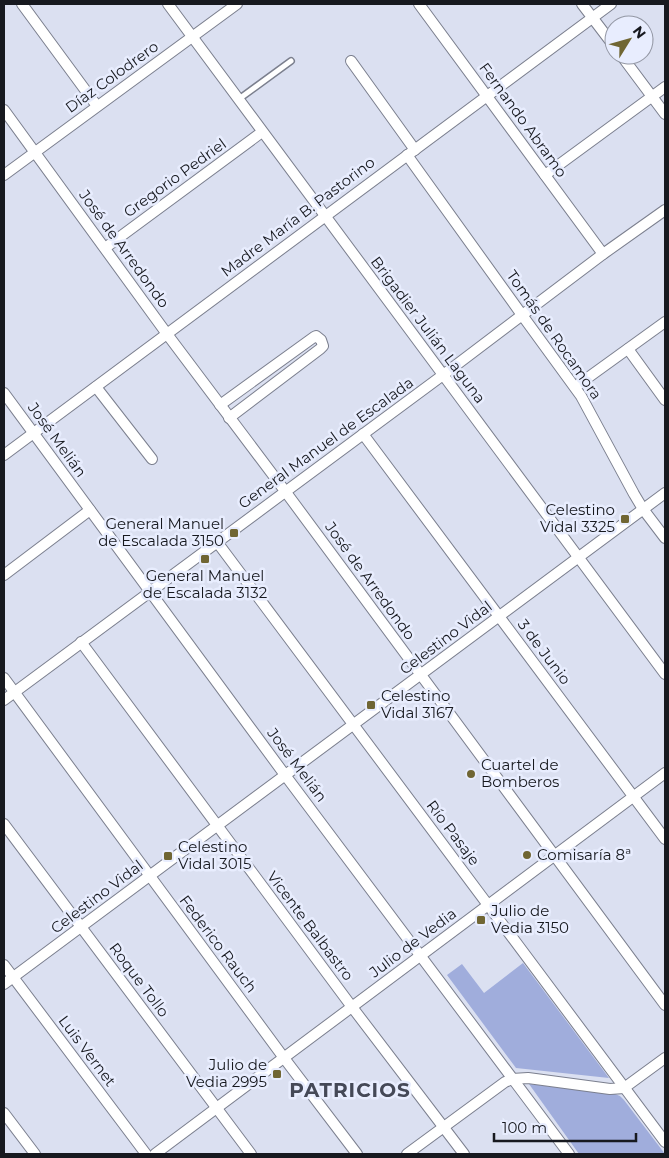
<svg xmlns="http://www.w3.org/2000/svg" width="669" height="1158" viewBox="0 0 669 1158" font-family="Montserrat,sans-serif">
<rect width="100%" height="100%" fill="#dbe0f1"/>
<!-- green -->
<g fill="#a0addc">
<polygon points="523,963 609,1078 516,1068 447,975 462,964 484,993"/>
<polygon points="529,1084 615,1094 620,1096 624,1100 665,1154 579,1154"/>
</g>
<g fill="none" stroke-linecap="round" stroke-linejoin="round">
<!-- service casing -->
<g stroke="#7b7f8e" stroke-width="8">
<polyline id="service" points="239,99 291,61"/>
</g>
<!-- minor casing -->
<g stroke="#7b7f8e" stroke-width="12">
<g id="minor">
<polyline points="22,4 97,106"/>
<polyline points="168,4 665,674"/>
<polyline points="419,4 603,254"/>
<polyline points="582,4 614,46"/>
<polyline points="621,55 665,114"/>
<polyline points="351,61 415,150"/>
<polyline points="4,110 167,334 285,491 665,1005"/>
<polyline points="407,155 522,315 581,396 634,494 643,509 665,538"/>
<polyline points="4,175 237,4"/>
<polyline points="545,175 665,87"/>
<polyline points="105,248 262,132"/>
<polyline points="628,349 665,400"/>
<polyline points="96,387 152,459"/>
<polyline points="575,387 665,322"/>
<polyline points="4,393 285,775 569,1154"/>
<polyline points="220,405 314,337 316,336 321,340 323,346 320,349 229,418"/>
<polyline points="363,434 665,839"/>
<polyline points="4,455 611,4"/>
<polyline points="217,542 665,1142"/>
<polyline points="4,575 90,510"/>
<polyline points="81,642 352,1007 464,1154"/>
<polyline points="4,678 284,1058 357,1154"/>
<polyline points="4,700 443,375 603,254 665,210"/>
<polyline points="4,824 251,1154"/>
<polyline points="4,965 146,1154"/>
<polyline points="4,984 665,493"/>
<polyline points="4,1113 35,1154"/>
<polyline points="155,1154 665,773"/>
<polyline points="407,1154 505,1082 512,1079 528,1078 610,1089 624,1088 665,1058"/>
</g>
</g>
<!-- service -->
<use href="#service" stroke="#fff" stroke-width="5"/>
<!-- minor -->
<use href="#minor" stroke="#fff" stroke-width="10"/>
</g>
<!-- markers -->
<g fill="#706633" stroke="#e8edfe" stroke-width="2">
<rect x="620" y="514" width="10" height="10" rx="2.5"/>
<rect x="229" y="528" width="10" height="10" rx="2.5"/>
<rect x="200" y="554" width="10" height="10" rx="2.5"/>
<rect x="366" y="700" width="10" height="10" rx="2.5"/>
<circle cx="471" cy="774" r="5"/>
<circle cx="527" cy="855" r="5"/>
<rect x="163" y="851" width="10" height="10" rx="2.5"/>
<rect x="476" y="915" width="10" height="10" rx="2.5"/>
<rect x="272" y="1069" width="10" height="10" rx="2.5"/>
</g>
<g text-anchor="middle" stroke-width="5" stroke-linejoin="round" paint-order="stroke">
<!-- street labels -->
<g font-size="15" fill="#17191f" stroke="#e8edfe">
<text transform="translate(112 77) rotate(-36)" y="5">Díaz Colodrero</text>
<text transform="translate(523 120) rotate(54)" y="5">Fernando Abramo</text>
<text transform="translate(175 178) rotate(-36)" y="5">Gregorio Pedriel</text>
<text transform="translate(298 217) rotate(-37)" y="5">Madre María B. Pastorino</text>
<text transform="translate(124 249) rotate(54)" y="5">José de Arredondo</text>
<text transform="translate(428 330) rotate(53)" y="5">Brigadier Julián Laguna</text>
<text transform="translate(554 335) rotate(55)" y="5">Tomás de Rocamora</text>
<text transform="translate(57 440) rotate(54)" y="5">José Melián</text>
<text transform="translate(326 443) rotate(-36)" y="5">General Manuel de Escalada</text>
<text transform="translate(370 581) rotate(54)" y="5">José de Arredondo</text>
<text transform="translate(446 638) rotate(-37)" y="5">Celestino Vidal</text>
<text transform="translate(544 652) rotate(53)" y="5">3 de Junio</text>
<text transform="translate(297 765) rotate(53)" y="5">José Melián</text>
<text transform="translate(453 833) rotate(53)" y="5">Río Pasaje</text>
<text transform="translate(97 897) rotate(-37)" y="5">Celestino Vidal</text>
<text transform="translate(310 926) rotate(53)" y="5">Vicente Balbastro</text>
<text transform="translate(413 943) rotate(-37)" y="5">Julio de Vedia</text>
<text transform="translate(218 944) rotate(53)" y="5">Federico Rauch</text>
<text transform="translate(139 980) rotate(53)" y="5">Roque Tollo</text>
<text transform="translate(87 1051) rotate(53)" y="5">Luis Vernet</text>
</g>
<!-- poi labels -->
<g font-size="15" fill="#17191f" stroke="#e8edfe" text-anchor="start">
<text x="615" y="515" text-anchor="end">Celestino<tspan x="615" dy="17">Vidal 3325</tspan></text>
<text x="224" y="529" text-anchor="end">General Manuel<tspan x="224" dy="17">de Escalada 3150</tspan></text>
<text x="205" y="581" text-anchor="middle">General Manuel<tspan x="205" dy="17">de Escalada 3132</tspan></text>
<text x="381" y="701">Celestino<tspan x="381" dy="17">Vidal 3167</tspan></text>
<text x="481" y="770">Cuartel de<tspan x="481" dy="17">Bomberos</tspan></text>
<text x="178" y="852">Celestino<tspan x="178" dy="17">Vidal 3015</tspan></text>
<text x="537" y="860">Comisaría 8ª</text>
<text x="491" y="916">Julio de<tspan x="491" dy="17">Vedia 3150</tspan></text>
<text x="267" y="1070" text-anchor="end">Julio de<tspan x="267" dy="17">Vedia 2995</tspan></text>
</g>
<!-- district labels -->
<g font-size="20" font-weight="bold" letter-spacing="1" fill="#454957" stroke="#e8edfe">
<text x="350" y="1097">PATRICIOS</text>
</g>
</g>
<!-- border -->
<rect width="669" height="1158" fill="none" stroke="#17191f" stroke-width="10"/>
<!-- north arrow -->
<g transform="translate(629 40) rotate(53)"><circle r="24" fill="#e8edfe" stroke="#9498a5"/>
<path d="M0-4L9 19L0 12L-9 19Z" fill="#706633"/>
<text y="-8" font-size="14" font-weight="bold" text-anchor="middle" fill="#17191f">N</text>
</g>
<!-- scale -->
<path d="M494 1133v8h142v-8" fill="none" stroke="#17191f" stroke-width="2.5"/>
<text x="502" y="1133" font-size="15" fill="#17191f" stroke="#e8edfe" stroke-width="4" paint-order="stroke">100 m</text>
</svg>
